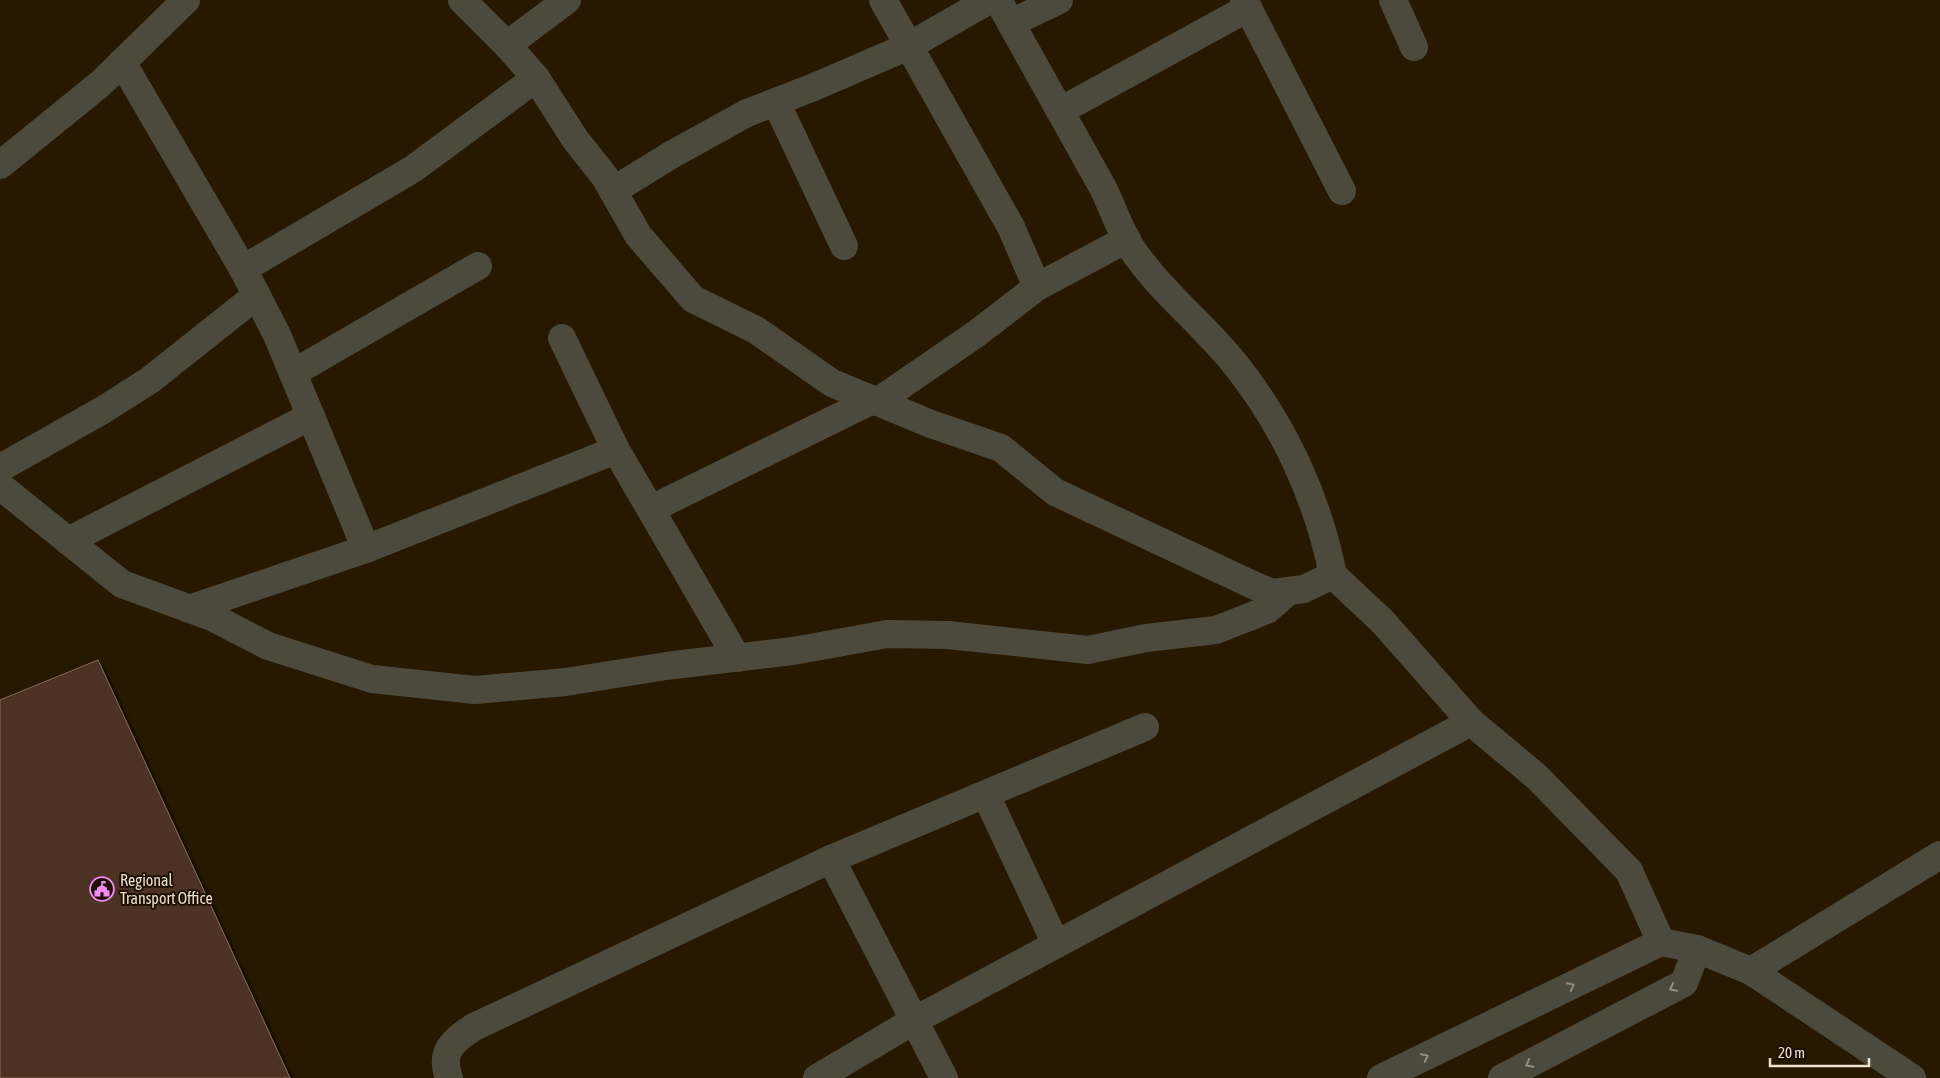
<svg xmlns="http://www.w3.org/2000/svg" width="1940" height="1078" viewBox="0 0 1940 1078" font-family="'Asap Condensed',sans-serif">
<defs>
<filter id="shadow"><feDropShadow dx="4.5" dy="4.5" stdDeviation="1" flood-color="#0009"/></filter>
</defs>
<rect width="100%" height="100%" fill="#271800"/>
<!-- building -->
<polygon fill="#4b3220" stroke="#886b59" filter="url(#shadow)" points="98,660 290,1078 0,1078 0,700"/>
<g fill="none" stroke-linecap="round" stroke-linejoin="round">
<!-- minor -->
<g stroke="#4c4a3d" stroke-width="28">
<polyline points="462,0 507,45 536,78 575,139 605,177 638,235 693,299 756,330 832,383 931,424 1001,448 1055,492 1253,585 1272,593 1304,589 1333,575 1383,622 1471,722 1537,777 1629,871 1661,942"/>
<polyline points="883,0 1011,227 1037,287"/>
<path d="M998,0C1033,63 1068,125 1103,188C1113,208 1120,231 1132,249C1161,292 1203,324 1235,364C1284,425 1318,499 1333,575"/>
<polyline points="1244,0 1342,191"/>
<polyline points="1393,0 1414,47"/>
<polyline points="1011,23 1059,0"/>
<polyline points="507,45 567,0"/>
<polyline points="122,62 243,269 277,335 366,549"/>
<polyline points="776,102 844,246"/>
<polyline points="1060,111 1248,8"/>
<polyline points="0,165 100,84 186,0"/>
<polyline points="612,189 624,184 671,155 747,113 814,87 909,46 989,0"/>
<polyline points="243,269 413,169 536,78"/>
<polyline points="562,338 616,450 737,658"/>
<polyline points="293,373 478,266"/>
<polyline points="877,402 976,334 1037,287 1127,239"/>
<polyline points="0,468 103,410 150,380 257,295"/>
<polyline points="0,486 122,584 212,617 268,646 372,679 475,690 566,682 666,666 793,651 887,634 948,635 1088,650 1146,638 1216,630 1267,610 1289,591"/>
<polyline points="651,509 873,400"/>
<polyline points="68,541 311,416"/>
<polyline points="189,609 366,549 616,450"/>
<polyline points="986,795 1056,944"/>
<polyline points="831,859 944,1078"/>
<path d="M449,1078C439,1052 453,1040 474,1027L831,859L1145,727"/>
<polyline points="817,1078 915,1020 1471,722"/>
</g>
<!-- tertiary -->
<g stroke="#4c4a3d" stroke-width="28">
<polyline points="1751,971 1940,855"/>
<polyline points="1381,1078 1661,942 1697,949 1751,971 1912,1078"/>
<polyline points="1502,1078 1684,983 1697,949"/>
</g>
</g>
<!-- one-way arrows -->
<defs><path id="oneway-chevron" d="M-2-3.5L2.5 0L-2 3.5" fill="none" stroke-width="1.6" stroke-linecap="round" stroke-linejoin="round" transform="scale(1.25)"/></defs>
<g stroke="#938e80">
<use href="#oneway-chevron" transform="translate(1571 986) rotate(-26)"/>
<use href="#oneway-chevron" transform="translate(1673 988) rotate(152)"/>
<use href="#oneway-chevron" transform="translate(1425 1057) rotate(-26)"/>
<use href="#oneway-chevron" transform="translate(1529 1064) rotate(152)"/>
</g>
<!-- icons -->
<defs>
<g id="civic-ring" transform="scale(1.25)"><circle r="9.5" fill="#1e0f00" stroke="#f08bf5" stroke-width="1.5"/><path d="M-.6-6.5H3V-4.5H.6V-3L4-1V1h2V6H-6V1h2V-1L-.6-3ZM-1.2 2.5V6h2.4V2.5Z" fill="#f08bf5"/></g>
</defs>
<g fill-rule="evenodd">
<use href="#civic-ring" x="102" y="889"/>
</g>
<g text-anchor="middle" stroke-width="4" stroke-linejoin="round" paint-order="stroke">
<!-- poi labels -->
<g font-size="16" fill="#eae0d1" stroke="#1e0f00" text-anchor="start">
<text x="120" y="886">Regional<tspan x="120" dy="18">Transport Office</tspan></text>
</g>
</g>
<!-- scale -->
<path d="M1770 1058v8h99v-8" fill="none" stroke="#eae0d1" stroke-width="2.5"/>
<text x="1778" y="1058" font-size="15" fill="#eae0d1" stroke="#1e0f00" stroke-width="4" paint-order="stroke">20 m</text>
</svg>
